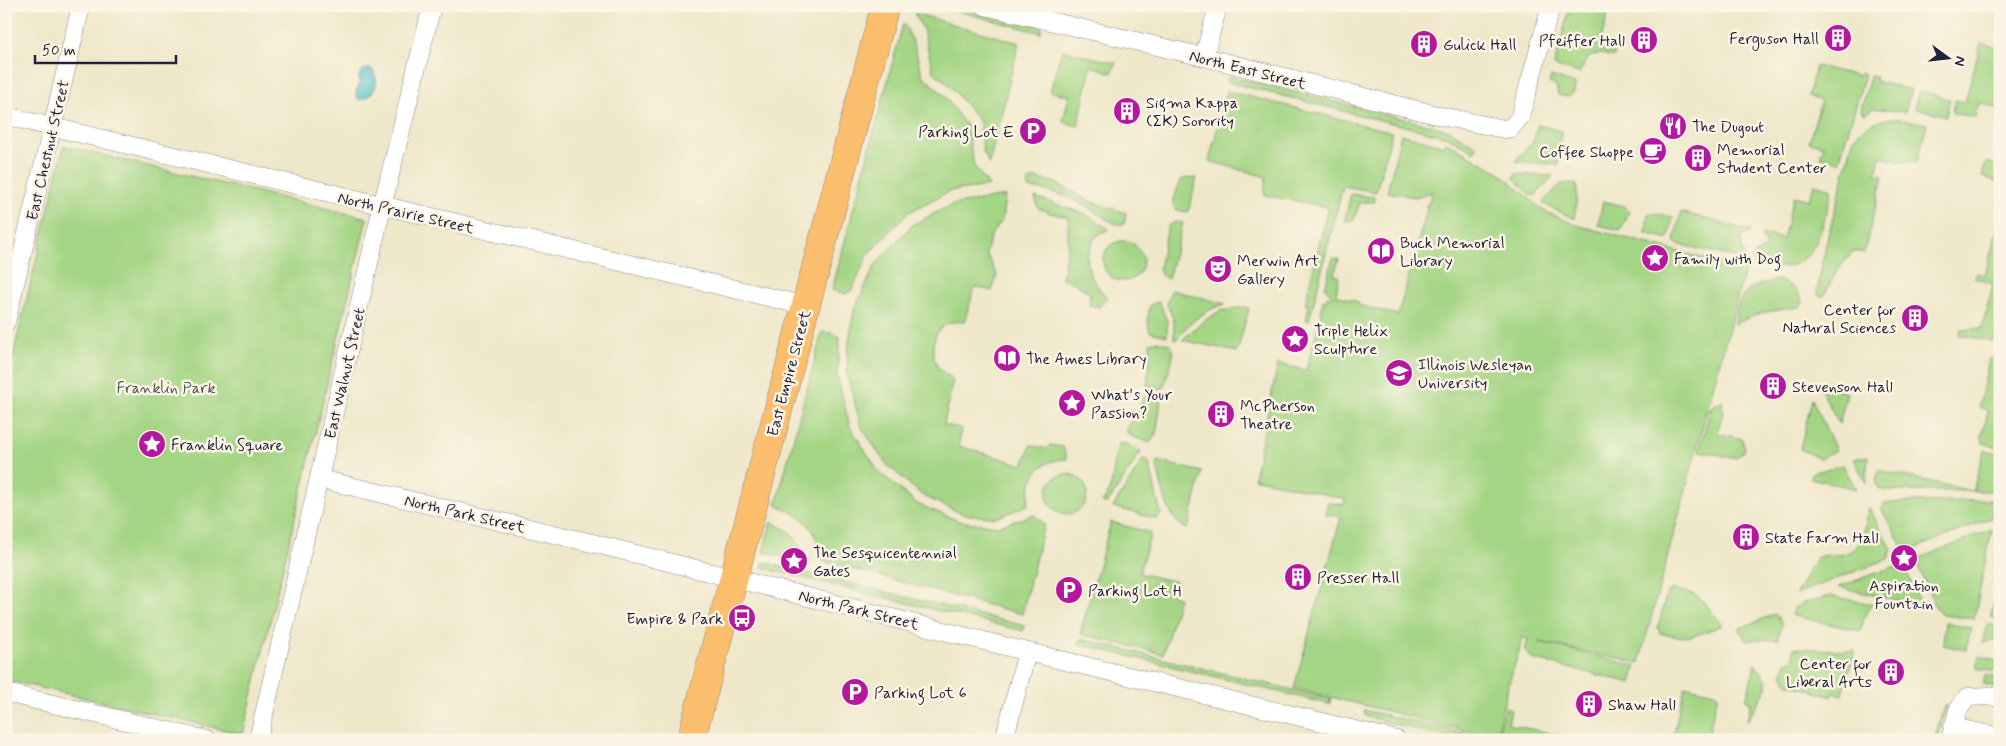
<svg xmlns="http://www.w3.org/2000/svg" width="2006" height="746" viewBox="0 0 2006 746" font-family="Mynerve,sans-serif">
<rect width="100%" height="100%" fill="#fcf5e5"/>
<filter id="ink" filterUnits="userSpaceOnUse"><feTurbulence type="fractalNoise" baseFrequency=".02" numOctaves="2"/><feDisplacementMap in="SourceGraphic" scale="10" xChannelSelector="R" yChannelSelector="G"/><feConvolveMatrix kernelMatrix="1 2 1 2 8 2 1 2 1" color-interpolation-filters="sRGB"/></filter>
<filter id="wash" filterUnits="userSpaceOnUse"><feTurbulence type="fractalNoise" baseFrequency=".0096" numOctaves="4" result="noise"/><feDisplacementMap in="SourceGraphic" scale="20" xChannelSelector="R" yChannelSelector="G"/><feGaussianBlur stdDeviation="1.12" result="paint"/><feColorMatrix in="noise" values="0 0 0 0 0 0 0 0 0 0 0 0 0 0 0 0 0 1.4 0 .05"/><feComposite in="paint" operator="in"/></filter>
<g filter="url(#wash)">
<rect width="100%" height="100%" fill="#efe7c9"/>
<!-- green -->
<g fill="#a4d584" stroke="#637c60">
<polygon points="938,6 959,6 1042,27 1041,33"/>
<polygon points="1570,6 1610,6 1600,43 1603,51 1615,53 1614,57 1601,54 1590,56 1579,73 1554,66"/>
<polygon points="914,13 1019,43 989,164 983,151 980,122 949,85 933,71 923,29"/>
<polygon points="903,23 912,39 923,76 943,94 967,127 974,166 989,186 950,191 907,213 869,253 852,290 846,294 832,290"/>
<polygon points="1981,43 2000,48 2000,109 1979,103 1975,117 1953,113 1955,100 1965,102"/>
<polygon points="1062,50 1116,63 1112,73 1091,66 1078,126 1063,122 1069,96 1050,91"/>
<path d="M1816,66L1858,76L1860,73L1865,74C1857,104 1847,133 1839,162L1820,157L1824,146L1809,142L1821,101L1808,96Z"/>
<polygon points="1229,76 1450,130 1477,147 1474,152 1448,137 1227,82"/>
<polygon points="1551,76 1575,84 1574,92 1568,97 1558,95 1556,86 1549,83"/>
<polygon points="1870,76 1876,77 1875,81 1911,90 1905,112 1872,108 1866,114 1862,113 1861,110"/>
<polygon points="1227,91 1392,132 1376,192 1343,186 1309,321 1306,320 1309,305 1305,304 1328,207 1264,195 1266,177 1209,161"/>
<polygon points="1919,91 1950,99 1946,116 1914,108"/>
<path d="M1894,118L1927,124L1917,163L1904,160L1903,162L1880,157L1876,174L1883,176L1864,253L1853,251L1837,271L1823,297L1819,296L1817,293L1826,244L1853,141C1863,124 1875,121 1894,118Z"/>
<polygon points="1538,125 1561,131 1558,165 1515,161 1533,142"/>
<polygon points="1401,134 1444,146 1446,142 1499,172 1544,211 1576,225 1745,269 1639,663 1540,642 1636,666 1631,683 1532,659 1525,651 1528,639 1523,638 1508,686 1496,738 1294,688 1341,517 1325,514 1328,502 1344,505 1345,499 1254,478 1278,364 1306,370 1320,320 1323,300 1326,302 1327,296 1334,298 1325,288 1333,258 1339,259 1334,275 1339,276 1336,295 1358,302 1358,305 1398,315 1427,209 1425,206 1428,204 1432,192 1416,197 1387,192"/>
<polygon points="64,146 367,218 243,734 6,680 6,384"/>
<polygon points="1986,162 2000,166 2000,182 1982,177"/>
<polygon points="1516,174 1553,176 1535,196 1529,194 1514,178"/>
<path d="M1034,178L1054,182L1092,202L1126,213L1124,224C1110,226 1100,213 1087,206C1068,196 1049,190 1028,188V182Z"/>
<polygon points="1187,178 1197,178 1188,212 1177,210 1173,203 1180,180"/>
<polygon points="1570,183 1577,185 1577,198 1574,219 1542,203 1561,184"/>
<path d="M1814,184L1832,189C1824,218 1819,269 1778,267C1770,266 1759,265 1752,260L1754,255L1765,248L1766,243L1762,238L1763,234L1783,239L1794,196L1809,200Z"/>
<polygon points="1351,194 1374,197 1375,202 1360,202 1354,219 1344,222"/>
<path d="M1005,196L1002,221L992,233L986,253L997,275L992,291L975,287L964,322C961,322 956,321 952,322C933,326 928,352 938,367C942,372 949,376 953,379L944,425L961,428L959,446L1023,465L1031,445L1046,449L1050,445L1063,447L1067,459C1037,460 1029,478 1028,505L996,518L963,514L923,496L885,463L861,426L847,375L848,349L854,310L876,264L912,225L951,205Z"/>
<polygon points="1035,197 1085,214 1109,229 1095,237 1087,256 1090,276 1107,298 1099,307 1089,305 1090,293 1076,284 1062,278 1068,244 1068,217 1050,213 1038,208"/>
<polygon points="1603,201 1625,206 1629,212 1621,230 1598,225"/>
<polygon points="1681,212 1751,231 1745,236 1741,236 1742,249 1745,254 1744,259 1677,244 1674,241"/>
<polygon points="1654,213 1673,217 1668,239 1646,233 1648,214"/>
<polygon points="2000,217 2000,314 1993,341 1959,335 1960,330 1982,328 1993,284 1975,278 1976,273 1985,275"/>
<polygon points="1175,222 1183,223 1168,279 1161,275 1159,268 1168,226"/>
<circle cx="1123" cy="261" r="20"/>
<path d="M1779,280C1790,285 1799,290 1802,302L1799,307L1760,313L1734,324C1736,317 1737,306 1740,300C1748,287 1766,281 1779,280Z"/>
<path d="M1171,290L1226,304C1207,308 1188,323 1177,339H1174V321L1167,304Z"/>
<path d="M1159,301L1167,321V336L1150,332C1147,322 1148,315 1150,305Z"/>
<polygon points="1245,307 1249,308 1237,352 1182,340 1202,322 1220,311"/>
<path d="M822,332L832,333L840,337L837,375L850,427L879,472L917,504L959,521L998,526L1034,515L1044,524L1022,614L819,560C821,529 802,515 776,505Z"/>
<polygon points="1156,341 1171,344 1173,357 1163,389 1147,386 1150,358 1150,343"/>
<polygon points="1989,358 2000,362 1999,448 1983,443 1982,436 1988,411 1979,407"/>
<polygon points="1817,382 1847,393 1839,424"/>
<polygon points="1144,397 1161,401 1156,435 1150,443 1131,436 1125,431 1136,415"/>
<polygon points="1812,399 1836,450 1820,459 1800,449"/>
<polygon points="1722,401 1723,413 1717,433 1742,439 1745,450 1736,458 1699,451 1711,407"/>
<path d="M1119,444H1126L1141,452L1107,504L1102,503C1118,481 1110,466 1119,444Z"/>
<polygon points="1984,450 1997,453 2000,456 2000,491 1973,491"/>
<polygon points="1868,456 1866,483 1854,459"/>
<polygon points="1143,460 1149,462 1161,515 1157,519 1113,507"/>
<path d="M1156,461L1202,472L1188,529C1166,523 1161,480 1156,461Z"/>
<polygon points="1843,465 1856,489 1811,478 1811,473"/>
<polygon points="1878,470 1972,491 1891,491 1881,490 1876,485"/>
<circle cx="1067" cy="494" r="20"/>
<polygon points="1991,500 1995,503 1991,518 1914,549 1910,546 1901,544 1882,510 1884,503"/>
<path d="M1869,508L1892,549L1888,559L1796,594L1816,558C1822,555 1829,555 1836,555C1865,553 1863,532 1869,508Z"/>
<path d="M771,522C793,532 798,536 802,560L763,552Z"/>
<polygon points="1111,522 1151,533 1139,573 1176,582 1173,595 1179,598 1163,654 1080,634"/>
<polygon points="1992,529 1974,619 1942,615 1935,606 1918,566 1920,558"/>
<polygon points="763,562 1025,626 1023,631 767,569 762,566"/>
<polygon points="1893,567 1907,572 1922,606 1838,587"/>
<path d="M1671,589L1694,594L1702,600L1723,625C1695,635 1690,641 1660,633L1658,628L1667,592H1670Z"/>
<polygon points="1831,596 1872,604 1866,613 1860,631 1791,615 1793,609 1805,602"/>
<polygon points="1994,603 2000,609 2000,620 1990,617"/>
<polygon points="1775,614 1782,623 1777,640 1747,640 1738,629"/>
<polygon points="1945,622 1971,628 1966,650 1943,645"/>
<polygon points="1988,624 2000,627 2000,638 1983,643"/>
<polygon points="1080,639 1331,699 1329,704 1078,644"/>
<polygon points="1793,648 1855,651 1842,695 1833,693 1832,697 1787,683 1786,678 1782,676 1786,662 1794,659"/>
<polygon points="1979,656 2000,661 2000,673 1976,668"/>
<polygon points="1755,664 1767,680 1767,688 1747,721 1751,702 1746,700"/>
<polygon points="1985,675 2000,678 2000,688 1983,684"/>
<polygon points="1685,686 1718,694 1707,740 1688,740 1673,736"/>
<polygon points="1944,706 1946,706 1938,740 1934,740"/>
<polygon points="1506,707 1511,709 1508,724 1581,740 1523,740 1498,734"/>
<polygon points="1364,710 1484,738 1483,740 1456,740 1365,716"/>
</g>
<!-- water -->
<path fill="#51bec9" stroke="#3a7082" d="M364,69H372C381,82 375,97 359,100C353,93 357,90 360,83C358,76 359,73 364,69Z"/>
</g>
<g filter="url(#ink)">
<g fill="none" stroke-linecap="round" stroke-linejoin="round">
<!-- minor casing -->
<g stroke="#888482" stroke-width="19">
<g id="minor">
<polyline points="985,6 1204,57 1441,116 1504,129 1511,128 1520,117 1551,6"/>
<polyline points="1204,57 1218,6"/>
<polyline points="6,116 806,306"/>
<polyline points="6,322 81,6"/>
<polyline points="320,479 596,544 1044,656 1397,740"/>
<polyline points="6,693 207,740"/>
<polyline points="1953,727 2000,737"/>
<polyline points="258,740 382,207 432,6"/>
<polyline points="1004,740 1027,652"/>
<polyline points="1950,740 1958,710 1968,697 1989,696 2000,698"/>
</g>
</g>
<!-- primary casing -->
<g stroke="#888482" stroke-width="29">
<polyline id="primary" points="691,740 885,6"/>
</g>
<!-- minor -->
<use href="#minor" stroke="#fff" stroke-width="18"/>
<!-- primary -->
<use href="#primary" stroke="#fabe6d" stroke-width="28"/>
</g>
</g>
<!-- icons -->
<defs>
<g id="building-disc" transform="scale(1.4375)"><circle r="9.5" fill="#b5179e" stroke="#fcf5e5"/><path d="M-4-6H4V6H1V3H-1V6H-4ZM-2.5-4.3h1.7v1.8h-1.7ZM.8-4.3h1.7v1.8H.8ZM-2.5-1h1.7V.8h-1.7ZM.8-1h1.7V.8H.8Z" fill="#fff"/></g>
<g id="restaurant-disc" transform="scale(1.4375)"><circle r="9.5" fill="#b5179e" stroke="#fcf5e5"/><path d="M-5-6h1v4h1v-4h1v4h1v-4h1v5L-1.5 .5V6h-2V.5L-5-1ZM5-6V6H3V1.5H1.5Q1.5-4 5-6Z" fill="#fff"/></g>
<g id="parking-disc" transform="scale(1.4375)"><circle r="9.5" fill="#b5179e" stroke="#fcf5e5"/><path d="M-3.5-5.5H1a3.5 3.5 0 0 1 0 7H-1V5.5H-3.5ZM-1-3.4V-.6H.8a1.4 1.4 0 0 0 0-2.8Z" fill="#fff"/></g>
<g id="cafe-disc" transform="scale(1.4375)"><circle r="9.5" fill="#b5179e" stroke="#fcf5e5"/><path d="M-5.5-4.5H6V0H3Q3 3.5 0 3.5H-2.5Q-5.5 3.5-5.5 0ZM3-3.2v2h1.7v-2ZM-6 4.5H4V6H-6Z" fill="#fff"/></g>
<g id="library-disc" transform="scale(1.4375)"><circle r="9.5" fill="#b5179e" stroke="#fcf5e5"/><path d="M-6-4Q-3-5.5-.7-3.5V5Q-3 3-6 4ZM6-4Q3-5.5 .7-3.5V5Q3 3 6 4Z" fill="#fff"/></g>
<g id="sight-disc" transform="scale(1.4375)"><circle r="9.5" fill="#b5179e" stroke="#fcf5e5"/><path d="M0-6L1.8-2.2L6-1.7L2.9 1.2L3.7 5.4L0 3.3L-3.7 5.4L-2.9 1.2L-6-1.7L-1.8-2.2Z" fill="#fff"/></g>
<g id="theatre-disc" transform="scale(1.4375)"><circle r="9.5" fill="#b5179e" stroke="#fcf5e5"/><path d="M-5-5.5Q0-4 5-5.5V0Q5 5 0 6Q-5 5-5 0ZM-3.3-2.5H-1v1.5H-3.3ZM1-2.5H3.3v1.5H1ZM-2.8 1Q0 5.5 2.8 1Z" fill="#fff"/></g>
<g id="university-disc" transform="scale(1.4375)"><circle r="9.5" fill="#b5179e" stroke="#fcf5e5"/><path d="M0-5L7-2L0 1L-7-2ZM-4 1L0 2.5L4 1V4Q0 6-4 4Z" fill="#fff"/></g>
<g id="bus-disc" transform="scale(1.4375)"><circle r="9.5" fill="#b5179e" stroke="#fcf5e5"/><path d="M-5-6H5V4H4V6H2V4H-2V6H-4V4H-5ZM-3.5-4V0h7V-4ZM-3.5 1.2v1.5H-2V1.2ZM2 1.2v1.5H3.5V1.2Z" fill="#fff"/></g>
</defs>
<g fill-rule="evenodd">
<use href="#building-disc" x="1838" y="38"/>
<use href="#building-disc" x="1644" y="40"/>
<use href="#building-disc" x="1424" y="44"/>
<use href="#building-disc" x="1127" y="111"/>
<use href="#restaurant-disc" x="1673" y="126"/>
<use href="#parking-disc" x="1033" y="131"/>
<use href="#cafe-disc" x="1653" y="151"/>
<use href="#building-disc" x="1698" y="158"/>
<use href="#library-disc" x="1381" y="251"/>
<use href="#sight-disc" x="1655" y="258"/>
<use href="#theatre-disc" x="1218" y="269"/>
<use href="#building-disc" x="1915" y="318"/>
<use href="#sight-disc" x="1295" y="339"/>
<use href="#library-disc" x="1007" y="358"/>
<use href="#university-disc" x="1399" y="373"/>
<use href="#building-disc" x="1773" y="386"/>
<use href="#sight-disc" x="1072" y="403"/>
<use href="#building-disc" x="1221" y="414"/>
<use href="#sight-disc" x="152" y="444"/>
<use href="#building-disc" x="1746" y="537"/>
<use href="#sight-disc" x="1904" y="558"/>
<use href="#sight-disc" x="794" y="561"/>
<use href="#building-disc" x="1298" y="577"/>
<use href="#parking-disc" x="1069" y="590"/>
<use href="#bus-disc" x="742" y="618"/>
<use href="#building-disc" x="1891" y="672"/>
<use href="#parking-disc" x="855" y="692"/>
<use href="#building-disc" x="1589" y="704"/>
</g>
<g text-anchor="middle" stroke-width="5" stroke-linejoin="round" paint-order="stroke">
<!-- poi labels -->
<g font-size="16" fill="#22223b" stroke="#fcf5e5" text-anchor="start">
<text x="1819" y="44" text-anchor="end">Ferguson Hall</text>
<text x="1625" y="46" text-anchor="end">Pfeiffer Hall</text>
<text x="1443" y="50">Gulick Hall</text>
<text x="1146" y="108">Sigma Kappa<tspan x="1146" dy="18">(ΣΚ) Sorority</tspan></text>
<text x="1692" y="132">The Dugout</text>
<text x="1014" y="137" text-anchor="end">Parking Lot E</text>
<text x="1717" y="155">Memorial<tspan x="1717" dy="18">Student Center</tspan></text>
<text x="1634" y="157" text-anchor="end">Coffee Shoppe</text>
<text x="1400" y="248">Buck Memorial<tspan x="1400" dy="18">Library</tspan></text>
<text x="1674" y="264">Family with Dog</text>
<text x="1237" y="266">Merwin Art<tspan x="1237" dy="18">Gallery</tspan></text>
<text x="1896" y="315" text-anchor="end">Center for<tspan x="1896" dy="18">Natural Sciences</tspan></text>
<text x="1314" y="336">Triple Helix<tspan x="1314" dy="18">Sculpture</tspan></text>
<text x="1026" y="364">The Ames Library</text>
<text x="1418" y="370">Illinois Wesleyan<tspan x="1418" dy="18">University</tspan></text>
<text x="1792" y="392">Stevenson Hall</text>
<text x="1091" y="400">What's Your<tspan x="1091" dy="18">Passion?</tspan></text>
<text x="1240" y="411">McPherson<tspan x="1240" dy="18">Theatre</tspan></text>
<text x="171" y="450">Franklin Square</text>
<text x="1765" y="543">State Farm Hall</text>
<text x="813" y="558">The Sesquicentennial<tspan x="813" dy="18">Gates</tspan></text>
<text x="1317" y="583">Presser Hall</text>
<text x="1904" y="591" text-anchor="middle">Aspiration<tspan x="1904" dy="18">Fountain</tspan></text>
<text x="1088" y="596">Parking Lot H</text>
<text x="723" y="624" text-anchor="end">Empire &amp; Park</text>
<text x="1872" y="669" text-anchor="end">Center for<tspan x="1872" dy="18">Liberal Arts</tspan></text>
<text x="874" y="698">Parking Lot 6</text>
<text x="1608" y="710">Shaw Hall</text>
</g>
<!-- street labels -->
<g font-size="16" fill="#22223b" stroke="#fcf5e5">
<text transform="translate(1248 69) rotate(14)" y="6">North East Street</text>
<text transform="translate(47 150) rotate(-77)" y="6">East Chestnut Street</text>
<text transform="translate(406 212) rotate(13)" y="6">North Prairie Street</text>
<text transform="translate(344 373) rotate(-77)" y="6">East Walnut Street</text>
<text transform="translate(788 373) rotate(-75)" y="6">East Empire Street</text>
<text transform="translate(465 513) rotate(13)" y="6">North Park Street</text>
<text transform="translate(859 609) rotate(14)" y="6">North Park Street</text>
</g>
<!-- park labels -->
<g font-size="16" fill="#495851" stroke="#fcf5e5">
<text x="166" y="393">Franklin Park</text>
</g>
</g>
<!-- margin -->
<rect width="2006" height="746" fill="none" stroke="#fcf5e5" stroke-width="25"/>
<!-- north arrow -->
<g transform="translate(1948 58) rotate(105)" stroke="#fcf5e5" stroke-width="4" paint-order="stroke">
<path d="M0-4L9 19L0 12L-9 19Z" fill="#22223b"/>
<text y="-8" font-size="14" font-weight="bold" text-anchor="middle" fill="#22223b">N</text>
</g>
<!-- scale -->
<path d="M35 55v8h141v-8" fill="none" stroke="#22223b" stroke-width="2.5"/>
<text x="42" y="55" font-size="15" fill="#22223b" stroke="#fcf5e5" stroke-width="4" paint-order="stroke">50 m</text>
</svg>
